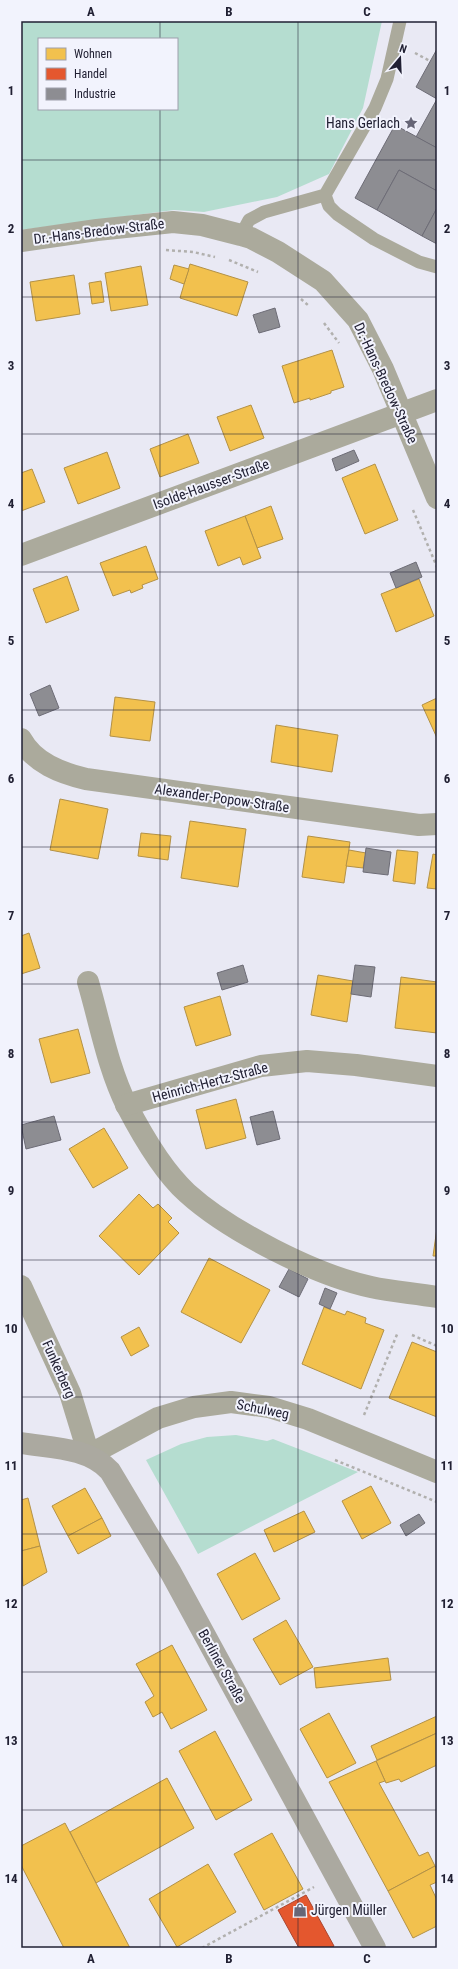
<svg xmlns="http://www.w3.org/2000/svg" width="458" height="1969" viewBox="0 0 458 1969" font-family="'Roboto Condensed',sans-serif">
<rect width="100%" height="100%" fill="#e9e9f4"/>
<!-- green -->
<g fill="#b5ddd0" fill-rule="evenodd">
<path d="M21,21H382L363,108L329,174L277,197L204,212L174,210L21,230ZM39,39H177V109H39Z"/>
<polygon points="236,1435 267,1441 273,1439 358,1472 198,1554 146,1460 181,1444 207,1437"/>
</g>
<!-- homes -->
<g fill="#f2c14e" stroke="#b39146">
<polygon points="190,264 248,282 237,316 180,298"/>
<polygon points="174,265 189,269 184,284 170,279"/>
<polygon points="141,266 148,305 111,311 105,273"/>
<polygon points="74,275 80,314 36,321 30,282"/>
<polygon points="101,281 104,302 92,304 89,283"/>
<polygon points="332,350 344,387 331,391 331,393 310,400 310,398 294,403 282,366"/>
<polygon points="251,405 264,438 230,451 217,417"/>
<polygon points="188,434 199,463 160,477 150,449"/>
<polygon points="107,452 120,488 78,504 64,468"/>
<polygon points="375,464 398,520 365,534 342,478"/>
<polygon points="32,469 45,502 21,511 21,473"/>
<polygon points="271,506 283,539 257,548 245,516"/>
<polygon points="245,516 261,558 243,565 240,557 218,566 205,531"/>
<polygon points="146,546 158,579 142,585 143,588 131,593 130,590 113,596 100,563"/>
<polygon points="67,576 79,610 46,623 33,589"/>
<polygon points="419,579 434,616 396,632 381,594"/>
<polygon points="115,697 155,702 150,741 110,736"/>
<polygon points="437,698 437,738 422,705"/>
<polygon points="276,725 338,735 332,772 271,762"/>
<polygon points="60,799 108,809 98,859 50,850"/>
<polygon points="190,821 246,829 238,887 181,878"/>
<polygon points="141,833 171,836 168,860 138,856"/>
<polygon points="308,836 350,842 344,883 302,877"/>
<polygon points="349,850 366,853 363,868 346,866"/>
<polygon points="397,850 418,852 415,884 393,881"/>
<polygon points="433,854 437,855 437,889 427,888"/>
<polygon points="29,933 40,968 21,974 21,936"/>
<polygon points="318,975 353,981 347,1022 311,1015"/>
<polygon points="401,977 437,982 437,1033 395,1028"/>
<polygon points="220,996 231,1035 196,1046 184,1007"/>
<polygon points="78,1029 90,1073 51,1083 39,1039"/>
<polygon points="236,1099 246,1138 206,1149 196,1110"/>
<polygon points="104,1128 128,1168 93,1188 69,1149"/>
<polygon points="139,1194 153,1208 158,1204 172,1218 168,1222 179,1233 139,1275 99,1236"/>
<polygon points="437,1228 437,1256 433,1256"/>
<polygon points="209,1258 270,1290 241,1343 181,1312"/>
<polygon points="324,1307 345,1315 347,1311 366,1318 365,1323 384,1330 361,1389 302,1364"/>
<polygon points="139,1327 149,1346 131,1356 121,1337"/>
<polygon points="412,1342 437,1352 437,1417 389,1398"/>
<polygon points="371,1486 391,1523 362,1539 342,1501"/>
<polygon points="85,1488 102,1518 68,1536 52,1506"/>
<polygon points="28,1498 40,1546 21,1551 21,1500"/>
<polygon points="304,1511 315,1532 274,1552 264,1530"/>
<polygon points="102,1518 111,1536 78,1554 68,1536"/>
<polygon points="40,1546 47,1572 23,1586 21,1551"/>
<polygon points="255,1553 280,1599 242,1620 217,1574"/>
<polygon points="286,1620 313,1667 280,1685 253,1639"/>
<polygon points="172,1645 207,1710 171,1729 162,1712 153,1717 145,1702 154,1696 136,1664"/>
<polygon points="388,1658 391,1680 316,1688 314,1668"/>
<polygon points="329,1713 356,1763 327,1778 300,1729"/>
<polygon points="437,1716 437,1733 377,1760 371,1746"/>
<polygon points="215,1731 252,1800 216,1820 179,1751"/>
<polygon points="437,1733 437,1765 401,1782 399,1779 386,1783 376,1761"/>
<polygon points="376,1761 385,1781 379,1783 419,1856 428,1852 435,1866 388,1891 329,1782"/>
<polygon points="167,1778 194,1828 96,1883 70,1832"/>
<polygon points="65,1823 96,1883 130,1948 64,1948 21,1865 21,1846"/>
<polygon points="272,1833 303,1889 264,1910 234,1854"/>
<polygon points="208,1864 236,1912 177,1947 149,1899"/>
<polygon points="435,1866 437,1869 437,1882 430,1885 437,1900 437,1926 413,1938 388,1891"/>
</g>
<!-- shops -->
<polygon fill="#e4572e" stroke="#aa4630" points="306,1895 334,1946 331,1948 299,1948 278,1910"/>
<!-- industry -->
<g fill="#8d8d92" stroke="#6d6c76">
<polygon points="437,49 437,99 416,87"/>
<polygon points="437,99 437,148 416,137"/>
<polygon points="395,125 437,148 437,191 399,170 377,210 355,198"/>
<polygon points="399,170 437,191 437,208 422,236 377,210"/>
<polygon points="437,208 437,244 422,236"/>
<polygon points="275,308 280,327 259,333 253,315"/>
<polygon points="354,450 359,461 336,471 332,459"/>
<polygon points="416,562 422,577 396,588 390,573"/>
<polygon points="50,685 59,708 39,716 30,694"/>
<polygon points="366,848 391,852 388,875 363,872"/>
<polygon points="243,965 248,982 222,990 217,973"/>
<polygon points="355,965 375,967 371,997 351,994"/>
<polygon points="273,1111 280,1139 257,1145 250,1117"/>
<polygon points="54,1116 61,1140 26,1149 21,1125"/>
<polygon points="289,1269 308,1279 299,1297 279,1287"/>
<polygon points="325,1288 337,1293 330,1309 319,1304"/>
<polygon points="419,1514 425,1523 406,1536 400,1525"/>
</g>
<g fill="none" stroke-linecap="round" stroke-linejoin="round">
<!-- path -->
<g stroke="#b1b0ae" stroke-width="2.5" stroke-dasharray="3 3" stroke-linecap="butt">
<polyline points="415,53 430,61"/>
<polyline points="166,250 193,252 215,257"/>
<polyline points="229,260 258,272"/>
<polyline points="301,299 309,306"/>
<polyline points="324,323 339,343"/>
<polyline points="413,510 437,567"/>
<polyline points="412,1335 437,1346"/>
<polyline points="364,1415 398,1332"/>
<polyline points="335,1460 437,1502"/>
<polyline points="202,1948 314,1887"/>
</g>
<!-- lane -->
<g stroke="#abaa9c" stroke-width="13">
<polyline points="325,195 329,206 337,214 374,239 419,262 437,267"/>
<polyline points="241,235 249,220 264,212 325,195 375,108 387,79 400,21"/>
</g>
<!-- street -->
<g stroke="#abaa9c" stroke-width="22">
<polyline points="21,241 97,230 173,222 202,225 241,235 251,238 278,252 323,281 358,320 383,369 437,498"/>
<polyline points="21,555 437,400"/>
<path d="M21,739C34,763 61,773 86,779L419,825L437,824"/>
<path d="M88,982C100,1023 108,1068 127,1106C141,1133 164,1172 187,1193C229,1231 315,1275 371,1287C393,1292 415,1293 437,1297"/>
<polyline points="126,1105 261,1066 307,1061 356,1065 437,1076"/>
<polyline points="21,1286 70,1393 89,1455 158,1418 194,1407 231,1402 269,1407 308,1419 437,1472"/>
</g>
<!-- secondary -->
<path stroke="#aba9a0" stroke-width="22" d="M21,1443C51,1448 88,1447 110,1471L171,1573L375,1948"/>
</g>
<!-- grid -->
<path fill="none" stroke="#212033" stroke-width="1" stroke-opacity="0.55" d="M160,21V39M298,21V1948M160,109V1948M21,160H437M21,297H437M21,434H437M21,572H437M21,710H437M21,847H437M21,984H437M21,1122H437M21,1260H437M21,1397H437M21,1534H437M21,1672H437M21,1810H437"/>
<!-- icons -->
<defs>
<g id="sight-bare" transform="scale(1.08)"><path d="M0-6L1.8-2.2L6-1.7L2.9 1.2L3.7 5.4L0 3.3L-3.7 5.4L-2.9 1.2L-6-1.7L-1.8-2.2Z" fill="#676677" stroke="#f2f3fd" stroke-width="2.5" paint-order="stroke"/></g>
<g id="shop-bare" transform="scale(1.08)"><path d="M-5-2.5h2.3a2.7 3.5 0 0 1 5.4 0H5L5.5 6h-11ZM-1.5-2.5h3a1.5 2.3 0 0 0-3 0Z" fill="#676677" stroke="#f2f3fd" stroke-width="2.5" paint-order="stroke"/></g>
</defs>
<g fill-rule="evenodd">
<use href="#sight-bare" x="411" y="123"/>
<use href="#shop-bare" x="300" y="1910"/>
</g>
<g text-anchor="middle" stroke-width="4" stroke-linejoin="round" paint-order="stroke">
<!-- poi labels -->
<g font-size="14" fill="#212033" stroke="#f2f3fd" text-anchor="end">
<text x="400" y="128">Hans Gerlach</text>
<text x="311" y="1915" text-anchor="start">Jürgen Müller</text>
</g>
<!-- street labels -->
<g font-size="14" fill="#212033" stroke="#f2f3fd">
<text transform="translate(99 231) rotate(-7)" y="5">Dr.-Hans-Bredow-Straße</text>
<text transform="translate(386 383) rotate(65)" y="5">Dr.-Hans-Bredow-Straße</text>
<text transform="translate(211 484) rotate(-20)" y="5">Isolde-Hausser-Straße</text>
<text transform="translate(222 798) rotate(8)" y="5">Alexander-Popow-Straße</text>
<text transform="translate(210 1082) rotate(-15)" y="5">Heinrich-Hertz-Straße</text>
<text transform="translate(59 1369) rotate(66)" y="5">Funkerberg</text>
<text transform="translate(263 1409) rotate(11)" y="5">Schulweg</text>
<text transform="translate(222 1666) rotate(61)" y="5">Berliner Straße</text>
</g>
</g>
<!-- border -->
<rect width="458" height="1969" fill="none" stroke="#f2f3fd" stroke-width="44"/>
<!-- legend -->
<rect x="38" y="38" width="140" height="72" fill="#f2f3fd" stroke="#9e9fac"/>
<rect x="46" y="48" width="20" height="12" fill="#f2c14e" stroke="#9e9fac"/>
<text x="74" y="58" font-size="12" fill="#212033">Wohnen</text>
<rect x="46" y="68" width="20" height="12" fill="#e4572e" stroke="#9e9fac"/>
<text x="74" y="78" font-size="12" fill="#212033">Handel</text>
<rect x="46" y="88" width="20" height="12" fill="#8d8d92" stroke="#9e9fac"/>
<text x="74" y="98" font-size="12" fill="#212033">Industrie</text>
<!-- north arrow -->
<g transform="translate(400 58) rotate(19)" stroke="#f2f3fd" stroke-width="3" paint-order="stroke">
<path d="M0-3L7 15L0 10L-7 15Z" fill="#212033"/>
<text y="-6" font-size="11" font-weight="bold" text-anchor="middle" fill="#212033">N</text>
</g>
<rect x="22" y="22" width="414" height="1925" fill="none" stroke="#212033" stroke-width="1.5"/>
<g font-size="13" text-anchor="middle" font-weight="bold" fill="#212033">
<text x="91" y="16">A</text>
<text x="229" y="16">B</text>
<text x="367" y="16">C</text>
<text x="11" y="95">1</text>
<text x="447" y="95">1</text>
<text x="11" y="233">2</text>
<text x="447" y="233">2</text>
<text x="11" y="370">3</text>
<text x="447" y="370">3</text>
<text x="11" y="508">4</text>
<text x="447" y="508">4</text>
<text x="11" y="645">5</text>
<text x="447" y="645">5</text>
<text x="11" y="783">6</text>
<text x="447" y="783">6</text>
<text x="11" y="920">7</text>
<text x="447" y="920">7</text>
<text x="11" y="1058">8</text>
<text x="447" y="1058">8</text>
<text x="11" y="1195">9</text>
<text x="447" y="1195">9</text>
<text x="11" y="1333">10</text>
<text x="447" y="1333">10</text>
<text x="11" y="1470">11</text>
<text x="447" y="1470">11</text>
<text x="11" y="1608">12</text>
<text x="447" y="1608">12</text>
<text x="11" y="1745">13</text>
<text x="447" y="1745">13</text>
<text x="11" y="1883">14</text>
<text x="447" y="1883">14</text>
<text x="91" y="1963">A</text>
<text x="229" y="1963">B</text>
<text x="367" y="1963">C</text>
</g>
</svg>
